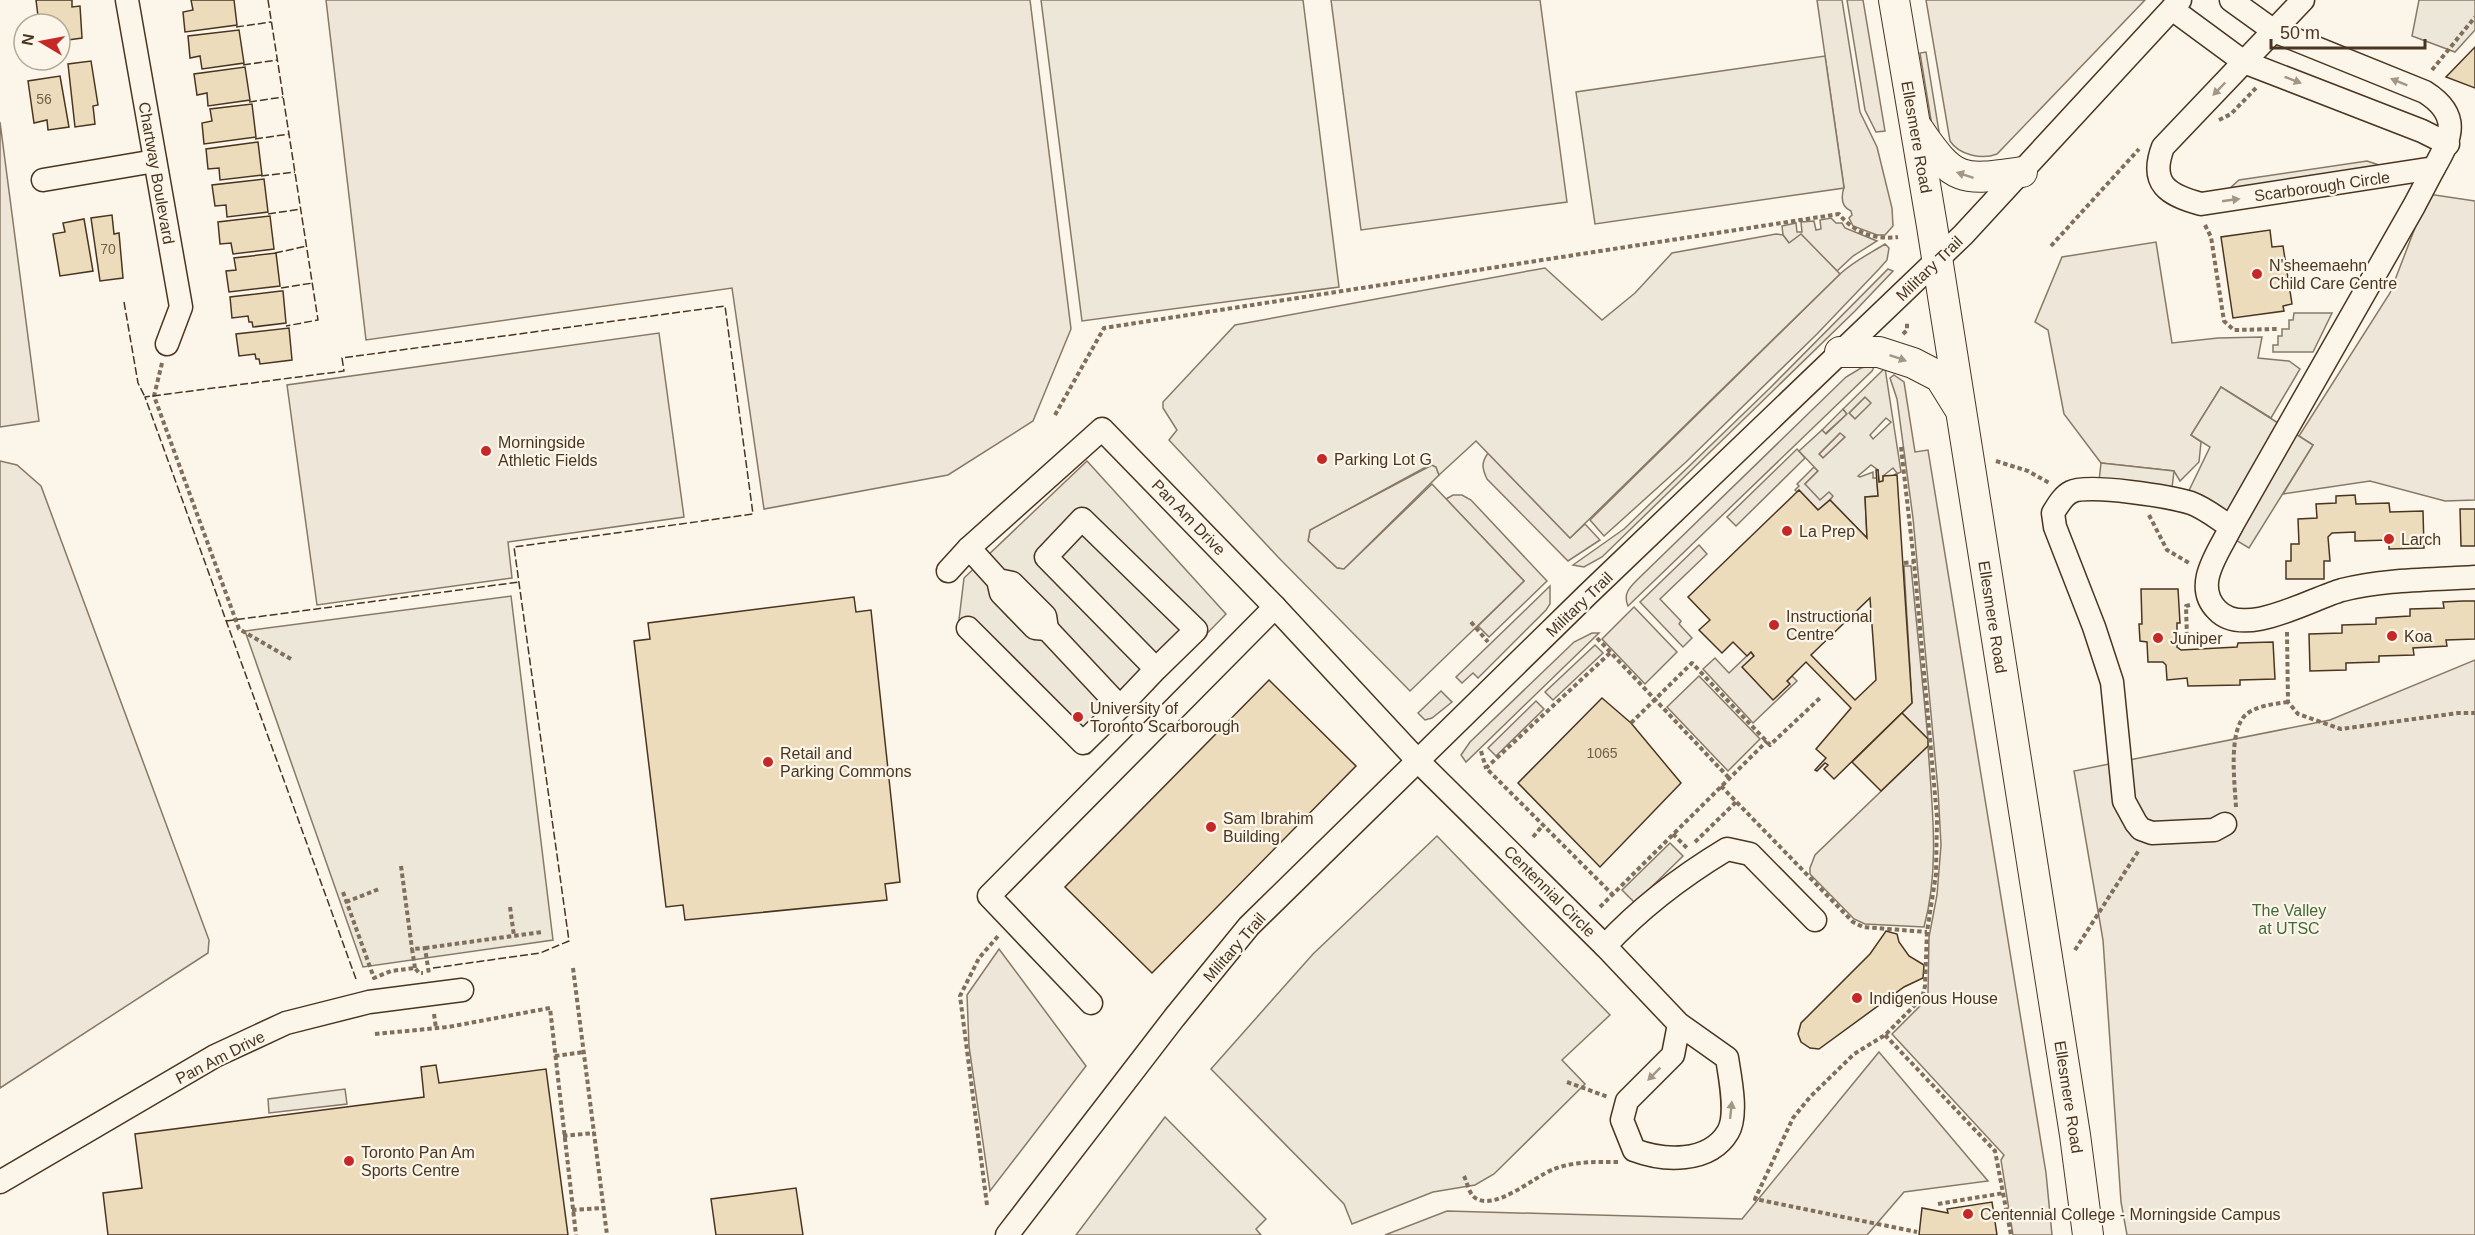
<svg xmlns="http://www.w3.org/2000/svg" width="2475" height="1235" viewBox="0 0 2475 1235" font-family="Helvetica,sans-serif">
<rect width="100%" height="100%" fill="#fbf6e9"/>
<!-- green -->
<g fill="#ede6d9" stroke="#887966" stroke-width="1.5">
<polygon points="326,0 1030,0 1071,329 1033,421 948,475 764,509 732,288 366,340"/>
<polygon points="1331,0 1540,0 1567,202 1361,230"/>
<path d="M1817,0H1842L1860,112L1877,147L1892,208L1893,226L1885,235H1877L1853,226L1849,218L1852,215L1851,211C1841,207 1841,197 1844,187Z"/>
<polygon points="1847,0 1863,0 1885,131 1876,132 1865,110"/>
<path d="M1926,0H2145L1997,154C1982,160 1959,155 1950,141Z"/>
<polygon points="1926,52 1940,138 1934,138 1920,53"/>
<polygon points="0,122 39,421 0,427"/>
<polygon points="2428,194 2475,201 2475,500 2445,501 2370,481 2283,494 2313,445 2299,436 2390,293"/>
<polygon points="1831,218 1836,223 1842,223 1845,228 1877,241 1853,256 1837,271 1801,235 1789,243 1783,235 1782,226 1796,223 1797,232 1802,232 1801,222 1814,221 1816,230 1821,229 1820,220"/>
<polygon points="2156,242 2172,343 2218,338 2262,337 2258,358 2289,361 2300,369 2271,418 2221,387 2191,435 2201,442 2199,462 2180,481 2174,471 2101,463 2064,414 2048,330 2035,322 2062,257"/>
<path d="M1885,244L1889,248L1887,260L1879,269L1817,334L1686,462L1604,536L1590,520L1840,274C1854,261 1869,254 1885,244Z"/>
<polygon points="1888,269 1893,271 1855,311 1602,557 1584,567 1573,565 1624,529 1770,388"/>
<polygon points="659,333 684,517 508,542 512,578 317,605 287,385"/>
<path d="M1875,365L1872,371L1628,606C1623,594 1629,588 1637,580L1846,377L1861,368Z"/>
<polygon points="1894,375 1904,382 1915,452 1928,450 2046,1173 2052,1235 2013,1235 2001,1160 2004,1155 1892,1034 1924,1002 1928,993 1929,937 1937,895 1941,845 1938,790 1913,518 1897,399 1890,378"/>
<polygon points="1865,397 1872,403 1855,419 1849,413"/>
<polygon points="1843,409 1847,414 1825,434 1822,430"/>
<polygon points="1841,432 1845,437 1823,458 1819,454"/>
<polygon points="1797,449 1805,458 1736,526 1727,517"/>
<path d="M1488,453L1570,538L1585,524L1600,540L1568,561L1487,479C1482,468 1481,463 1488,453Z"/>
<polygon points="0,461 17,465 41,486 209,940 208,953 0,1088"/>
<polygon points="1432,465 1436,467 1439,475 1344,569 1337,568 1308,541 1310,530 1315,527"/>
<polygon points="1814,467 1818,471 1805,484 1829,491 1834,496 1818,510 1799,490 1797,492 1795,490 1799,486 1797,484"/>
<polygon points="1453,495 1462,495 1471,500 1547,581 1489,637 1478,626 1524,581 1446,499"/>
<polygon points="1699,545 1707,554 1660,599 1681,621 1679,624 1692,638 1683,647 1640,602"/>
<polygon points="1904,566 1911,566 1928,739 1902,713 1912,703"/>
<polygon points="1550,586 1550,604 1546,610 1478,678 1473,673 1462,683 1456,677"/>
<polygon points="1634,607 1677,652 1645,684 1602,639"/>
<polygon points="1592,633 1599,633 1466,762 1461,755 1470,742 1574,642"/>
<polygon points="1595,645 1603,653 1553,700 1545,692"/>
<polygon points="1751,652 1754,656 1743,667 1789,684 1787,681 1792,676 1797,681 1753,723 1703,669 1715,658 1729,673"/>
<polygon points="2475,660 2475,1235 2127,1235 2121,1202 2103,940 2074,771 2330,720"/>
<polygon points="1699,676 1760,739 1728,771 1667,707"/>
<polygon points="1441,691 1452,702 1432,718 1425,720 1418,713"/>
<polygon points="1536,701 1544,709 1496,756 1488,748"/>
<path d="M1928,746C1932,807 1940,868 1924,927L1865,924L1854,919L1810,874V868L1815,855Z"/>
<polygon points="999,949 1086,1066 990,1191 969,1046 967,995"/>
<polygon points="1879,1052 1988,1181 1904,1192 1867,1235 1385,1235 1447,1211 1742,1219"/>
</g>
<!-- parking -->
<g fill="#ede7d9" stroke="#887966" stroke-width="1.5" fill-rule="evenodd">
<polygon points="1041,0 1303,0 1339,287 1082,321"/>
<polygon points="2419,0 2475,0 2475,30 2455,52 2412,36"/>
<polygon points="1825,56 1844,188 1595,224 1576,92"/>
<polygon points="2367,161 2385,167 2228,190 2239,180"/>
<polygon points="1776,234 1783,235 1789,243 1801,234 1840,274 1570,538 1476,441 1439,475 1436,467 1432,465 1426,467 1310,530 1308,541 1337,568 1344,569 1432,484 1524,581 1410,691 1278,557 1169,440 1177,430 1163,408 1163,402 1235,325 1545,268 1602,320 1635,293 1672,253"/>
<polygon points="2294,313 2332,313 2313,352 2273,352 2273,345 2278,345 2278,336 2282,336 2282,329 2289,329 2289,320 2293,320"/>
<path d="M1885,368L1901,472L1894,475L1897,473L1893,468L1883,476V481L1879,482L1878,470L1871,465L1858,476L1860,477L1873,472V478H1877L1878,496L1865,497L1867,538L1830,500L1833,496L1829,492L1820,500L1805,484L1818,471L1799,451L1822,430L1826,434L1847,414L1843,409ZM1865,397L1871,403L1855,419L1849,413ZM1886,418L1891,422L1873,439L1870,435ZM1840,433L1845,437L1823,458L1819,454Z"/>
<polygon points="2221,387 2313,445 2249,548 2181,507 2210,447 2191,435"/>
<polygon points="1087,461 1226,614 1089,754 958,628 964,578"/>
<polygon points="2101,463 2174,471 2172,488 2099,481"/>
<polygon points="511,596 553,940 363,967 245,631"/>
<polygon points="1437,836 1610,1015 1562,1060 1585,1084 1494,1174 1475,1185 1433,1192 1352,1224 1344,1204 1211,1069 1313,954"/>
<polygon points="1670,843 1683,856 1635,903 1622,890"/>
<polygon points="345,1089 347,1104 269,1113 268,1099"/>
<polygon points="1165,1117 1266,1219 1256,1229 1261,1235 1076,1235"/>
</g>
<!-- building -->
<g fill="#ecdcbc" stroke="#4a3520" stroke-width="1.5" fill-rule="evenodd">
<polygon points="36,0 72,0 72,7 80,6 82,38 61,41 60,24 39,24"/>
<polygon points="191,0 234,0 237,25 185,32 183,12 193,10"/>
<polygon points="239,30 244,63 202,69 200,56 190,58 188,36"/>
<polygon points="2475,47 2475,88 2446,77"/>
<polygon points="91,61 98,105 93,106 95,124 75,127 68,64"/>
<polygon points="245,67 250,100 208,106 207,93 197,95 194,74"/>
<polygon points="60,76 69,127 48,130 47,120 34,123 28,81"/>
<polygon points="252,104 256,137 204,144 202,123 212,121 210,109"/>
<polygon points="258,142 262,175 220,180 219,168 208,169 206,149"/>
<polygon points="264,179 268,212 227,217 226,205 215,206 212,185"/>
<polygon points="112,215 114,234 119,233 123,278 100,281 91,218"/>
<polygon points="270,216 274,249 233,254 231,243 220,244 218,222"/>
<polygon points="84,219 93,271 60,276 53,234 65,232 63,223"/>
<polygon points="2270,230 2272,247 2283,246 2292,304 2283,306 2284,311 2233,318 2221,237"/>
<polygon points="276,253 280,286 229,292 226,271 236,270 234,258"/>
<polygon points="281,291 283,291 286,323 253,327 252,322 249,322 248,316 232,318 230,297"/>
<polygon points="289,328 292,360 260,364 259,359 256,359 255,354 239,356 236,334"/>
<path d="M1876,470H1878L1879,482L1883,481V476L1897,475L1912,703L1834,779L1824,769L1828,765L1825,763L1817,771L1815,770L1826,758L1816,749L1851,708L1806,662L1787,681L1790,684L1773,700L1742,667L1754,656L1751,652L1747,656L1733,642L1722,653L1699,630L1710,620L1688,597L1799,490L1818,510L1830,500L1867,538L1865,497L1878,496ZM1870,598L1876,680L1855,700L1811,655Z"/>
<polygon points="2355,495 2356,504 2389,503 2390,512 2423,511 2424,548 2389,549 2389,540 2355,541 2355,532 2332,533 2328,537 2330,561 2324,561 2324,579 2286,579 2286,561 2291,561 2291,544 2299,544 2298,519 2317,518 2316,504 2336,503 2336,496"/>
<polygon points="2460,509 2475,509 2475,546 2461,546"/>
<polygon points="2141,589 2178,589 2180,623 2177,623 2177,647 2181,650 2237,647 2238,643 2273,642 2275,679 2240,680 2240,685 2188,686 2187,678 2167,680 2166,665 2163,662 2148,662 2147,642 2140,641 2139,624 2142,624"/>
<polygon points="854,597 856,612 871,610 900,882 885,884 887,900 685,920 683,905 666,907 634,641 650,639 648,623"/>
<polygon points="2463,601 2475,601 2475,639 2446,640 2447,646 2413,648 2414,655 2379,656 2379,662 2346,663 2346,670 2310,671 2309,634 2342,633 2342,625 2376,624 2376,618 2410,616 2410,609 2444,608 2443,602"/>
<polygon points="1269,680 1356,766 1152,973 1065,887"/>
<polygon points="1602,698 1631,723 1681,783 1600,867 1518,783"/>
<polygon points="1902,713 1928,739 1928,746 1881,791 1852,762"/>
<polygon points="1886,931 1897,934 1899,942 1909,956 1924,965 1923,978 1904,987 1819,1049 1810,1048 1801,1042 1798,1034 1801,1023 1870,954"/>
<polygon points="436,1065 439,1083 546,1069 568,1235 108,1235 103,1193 142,1188 135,1134 424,1097 421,1067"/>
<polygon points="796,1188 803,1235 716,1235 711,1199"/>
<polygon points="1992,1202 1997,1235 1919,1235 1922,1208 1948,1213 1947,1209"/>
</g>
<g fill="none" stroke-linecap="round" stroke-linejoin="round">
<!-- minor casing -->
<g stroke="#4a3520" stroke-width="25">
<g id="minor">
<polyline points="127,0 181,307 167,344"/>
<path d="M2231,0L2274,31L2425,92C2461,115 2452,137 2434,168L2201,204C2168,195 2149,184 2163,147L2303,0"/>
<polyline points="2172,9 2244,62 2422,131 2448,144"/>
<path d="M2434,168L2414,206L2231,527C2219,552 2192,585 2217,610C2244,639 2310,599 2342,590C2385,579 2431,580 2475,577"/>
<polyline points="43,180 155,161"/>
<polyline points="969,548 998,580 1001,593 1035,628 1047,629 1045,616 1012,583 998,580"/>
<path d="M948,571L969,548L1102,429L1275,607L1418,761L1605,946L1679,1024L1727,1058C1730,1077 1738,1115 1728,1132C1709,1164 1663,1161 1634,1150L1622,1120L1627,1101L1673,1055L1679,1024"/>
<polyline points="968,628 1083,743 1120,707 1047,629"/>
<polyline points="1120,707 1156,669 1046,557 1082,519 1196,630 1156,669"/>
<path d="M2225,824L2214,830L2152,833L2141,829L2136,823L2124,801L2112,682L2094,627L2055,527L2053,513C2058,505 2063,496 2071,492C2087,483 2172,497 2191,503C2205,508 2218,519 2231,527"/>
<path d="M1605,946C1639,909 1684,875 1727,849L1750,854L1815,920"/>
<polyline points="1091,1003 989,896 1275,607"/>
<polyline points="0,1182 215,1056 286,1023 369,1002 462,990"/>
<polyline points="1007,1235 1174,1018 1249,926 1587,595 1963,235 2180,0"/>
</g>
</g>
<!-- major casing -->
<g stroke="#4a3520" stroke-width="32">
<g id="major">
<polyline points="1894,0 1932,226 2075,1135 2088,1235"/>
<path d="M1918,129C1954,182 1961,181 2022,172"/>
<polyline points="1840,352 1879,352 1913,363 1940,377 1958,406"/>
</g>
</g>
<!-- path -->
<g stroke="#7f6f5c" stroke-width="4" stroke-dasharray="4.5 3" stroke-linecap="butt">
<polyline points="2432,70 2475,17"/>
<polyline points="2219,120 2231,114 2256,88"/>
<polyline points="2205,225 2211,237 2224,321 2234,330 2277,329"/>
<polyline points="2051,246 2139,149"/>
<polyline points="1903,334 1907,330 1907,321"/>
<polyline points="162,363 154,396 239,629 291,659"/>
<path d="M1055,415L1104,328L1839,214C1854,233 1875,240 1898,237"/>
<polyline points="1901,447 1914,562 1937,817 1936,874 1927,932 1925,986 1922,998 1885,1035 1854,1054 1810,1097 1793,1118 1755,1199 1917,1232"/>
<polyline points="1996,461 2028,471 2051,484"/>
<polyline points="2149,515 2167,550 2191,564"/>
<polyline points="1904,563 1914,562"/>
<polyline points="2190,605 2186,606 2187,639 2218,637 2218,635"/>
<polyline points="1471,622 1488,642"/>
<polyline points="2287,632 2288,702 2298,714 2341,729 2458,713 2475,713"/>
<polyline points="1597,638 1729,778"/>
<polyline points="1610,653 1486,768 1612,894"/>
<polyline points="1631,723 1692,663 1770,745 1820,698"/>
<polyline points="1481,751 1486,768"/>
<polyline points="1721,786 1853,922 1863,927 1927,932"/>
<path d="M2236,807C2235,785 2227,727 2248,713C2260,705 2274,704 2288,702"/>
<polyline points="1673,834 1688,849"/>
<polyline points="1533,837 1543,825"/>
<polyline points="1695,842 1736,802"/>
<polyline points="401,866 412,949"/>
<polyline points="343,892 374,978 391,971 415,968 419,973 423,973"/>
<polyline points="346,902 379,889"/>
<polyline points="510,907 514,936"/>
<polyline points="1600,907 1767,741"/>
<polyline points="425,948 542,932"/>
<polyline points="2075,950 2139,850"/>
<polyline points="415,968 412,949 425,948 429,974"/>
<polyline points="573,968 607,1235"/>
<polyline points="434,1014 436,1028"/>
<polyline points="375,1034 448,1027 550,1008 576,1235"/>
<polyline points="1885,1035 1995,1151 2011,1235"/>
<polyline points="555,1056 584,1052"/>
<polyline points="1567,1082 1608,1097"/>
<polyline points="563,1136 594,1133"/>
<path d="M1464,1176C1467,1182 1469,1193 1474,1197C1494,1213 1535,1176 1554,1169C1575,1161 1595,1162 1618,1162"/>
<polyline points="1938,1204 2004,1193"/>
<polyline points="987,1205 960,996 979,958 999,935"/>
<polyline points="572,1210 603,1208"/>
</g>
<!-- minor -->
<use href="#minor" stroke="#fbf6e9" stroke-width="22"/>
<!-- major -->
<use href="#major" stroke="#fbf6e9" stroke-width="30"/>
<!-- fence -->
<g stroke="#4a3520" stroke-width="1.5" stroke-dasharray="8 3" stroke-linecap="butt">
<polyline points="268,0 318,320 286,326"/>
<polyline points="236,27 271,22"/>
<polyline points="243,65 277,60"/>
<polyline points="249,102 283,97"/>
<polyline points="255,139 289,134"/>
<polyline points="261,176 295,172"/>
<polyline points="268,214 301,209"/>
<polyline points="275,253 307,246"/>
<polyline points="281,288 313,283"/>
<polyline points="124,302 138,383 145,397"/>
<polyline points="226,621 519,582"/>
<polyline points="356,979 145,397 344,371 342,358 725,306 753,514 514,547 569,941 540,953 433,968"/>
</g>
</g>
<!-- one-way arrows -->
<defs><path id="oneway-solid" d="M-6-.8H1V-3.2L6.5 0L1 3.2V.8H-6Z" transform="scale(1.5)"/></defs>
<g fill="#a29684">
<use href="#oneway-solid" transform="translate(2293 80) rotate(21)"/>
<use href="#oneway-solid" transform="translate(2399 82) rotate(-158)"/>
<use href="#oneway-solid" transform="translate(2219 89) rotate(134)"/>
<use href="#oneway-solid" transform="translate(1965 175) rotate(-162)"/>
<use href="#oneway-solid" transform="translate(2231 200) rotate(-8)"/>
<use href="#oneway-solid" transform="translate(1898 358) rotate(19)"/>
<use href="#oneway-solid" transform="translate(1654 1074) rotate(135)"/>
<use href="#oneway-solid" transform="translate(1731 1110) rotate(-84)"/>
</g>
<!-- markers -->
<g fill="#c62828" stroke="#fbf6e9" stroke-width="2">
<circle cx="2257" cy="274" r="6"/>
<circle cx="486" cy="451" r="6"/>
<circle cx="1322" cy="459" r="6"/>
<circle cx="1787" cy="531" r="6"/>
<circle cx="2389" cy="539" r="6"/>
<circle cx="1774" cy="625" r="6"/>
<circle cx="2392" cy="636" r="6"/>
<circle cx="2158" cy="638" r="6"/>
<circle cx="1078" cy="717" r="6"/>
<circle cx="768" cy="762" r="6"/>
<circle cx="1211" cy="827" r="6"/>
<circle cx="1857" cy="998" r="6"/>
<circle cx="349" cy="1161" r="6"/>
<circle cx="1968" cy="1214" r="6"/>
</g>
<g text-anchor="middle" stroke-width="4.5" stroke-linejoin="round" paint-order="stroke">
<!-- number labels -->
<g font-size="14" fill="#725f47">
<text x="44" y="104">56</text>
<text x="108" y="254">70</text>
<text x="1602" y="758">1065</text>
</g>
<!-- street labels -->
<g font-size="16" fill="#4a3520" stroke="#fbf6e9">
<text transform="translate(1917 137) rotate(80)" y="6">Ellesmere Road</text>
<text transform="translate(157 173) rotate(80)" y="6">Chartway Boulevard</text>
<text transform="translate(2322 186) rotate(-8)" y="6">Scarborough Circle</text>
<text transform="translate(1929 268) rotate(-44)" y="6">Military Trail</text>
<text transform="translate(1189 517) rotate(46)" y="6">Pan Am Drive</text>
<text transform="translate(1579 604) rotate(-44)" y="6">Military Trail</text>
<text transform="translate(1993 617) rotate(81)" y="6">Ellesmere Road</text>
<text transform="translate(1550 891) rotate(45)" y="6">Centennial Circle</text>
<text transform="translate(1234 947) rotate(-49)" y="6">Military Trail</text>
<text transform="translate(220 1057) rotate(-27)" y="6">Pan Am Drive</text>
<text transform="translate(2069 1097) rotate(81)" y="6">Ellesmere Road</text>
</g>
<!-- poi labels -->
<g font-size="16" fill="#4a3520" stroke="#fbf6e9" text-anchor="start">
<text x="2269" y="271">N'sheemaehn<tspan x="2269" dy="18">Child Care Centre</tspan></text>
<text x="498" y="448">Morningside<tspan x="498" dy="18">Athletic Fields</tspan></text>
<text x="1334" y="465">Parking Lot G</text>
<text x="1799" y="537">La Prep</text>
<text x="2401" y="545">Larch</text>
<text x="1786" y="622">Instructional<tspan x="1786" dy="18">Centre</tspan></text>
<text x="2404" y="642">Koa</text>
<text x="2170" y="644">Juniper</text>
<text x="1090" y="714">University of<tspan x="1090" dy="18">Toronto Scarborough</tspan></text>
<text x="780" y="759">Retail and<tspan x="780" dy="18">Parking Commons</tspan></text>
<text x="1223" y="824">Sam Ibrahim<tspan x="1223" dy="18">Building</tspan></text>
<text x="1869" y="1004">Indigenous House</text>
<text x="361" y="1158">Toronto Pan Am<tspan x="361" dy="18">Sports Centre</tspan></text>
<text x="1980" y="1220">Centennial College - Morningside Campus</text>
</g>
<!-- park labels -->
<g font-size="16" fill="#436837" stroke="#fbf6e9">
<text x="2289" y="916">The Valley<tspan x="2289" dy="18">at UTSC</tspan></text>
</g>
</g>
<!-- north arrow -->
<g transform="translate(42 42) rotate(280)"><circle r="28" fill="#fbf6e9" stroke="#b4a999" stroke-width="1.5"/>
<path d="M0-4.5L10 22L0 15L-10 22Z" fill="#c62828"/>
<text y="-9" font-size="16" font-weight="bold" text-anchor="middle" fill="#4a3520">N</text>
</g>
<!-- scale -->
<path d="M2271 39v9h154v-9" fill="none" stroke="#4a3520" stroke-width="3"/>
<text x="2280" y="39" font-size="18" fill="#4a3520" stroke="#fbf6e9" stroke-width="4.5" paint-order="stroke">50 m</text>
</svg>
